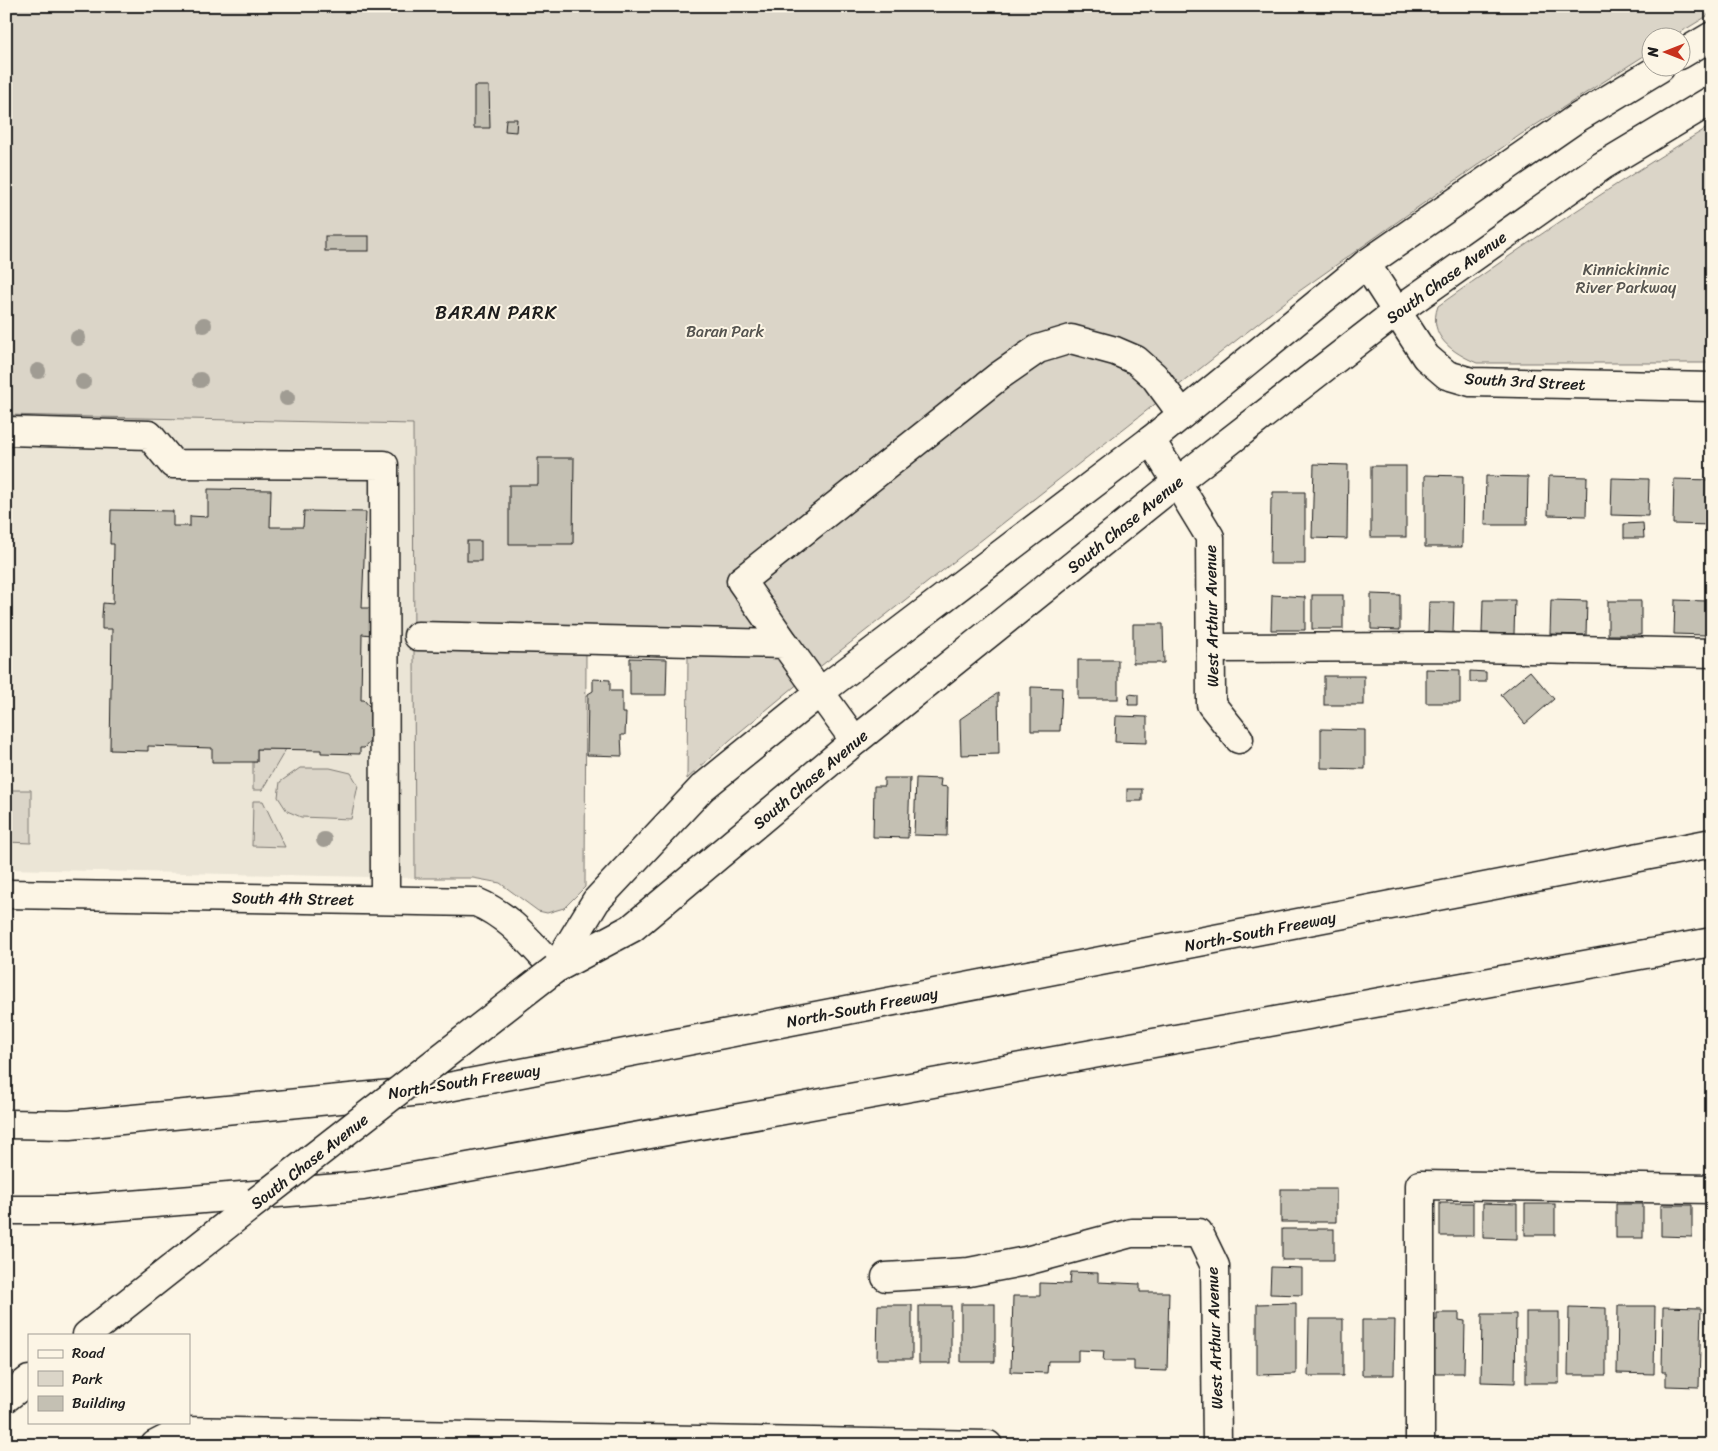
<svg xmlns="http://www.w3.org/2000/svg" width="1718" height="1451" viewBox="0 0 1718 1451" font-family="Sriracha,sans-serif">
<rect width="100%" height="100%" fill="#fcf5e5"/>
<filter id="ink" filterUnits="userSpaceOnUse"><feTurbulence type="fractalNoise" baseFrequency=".02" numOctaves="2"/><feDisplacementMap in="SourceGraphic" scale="10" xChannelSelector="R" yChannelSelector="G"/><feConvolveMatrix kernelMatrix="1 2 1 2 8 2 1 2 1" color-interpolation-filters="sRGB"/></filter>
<g filter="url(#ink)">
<!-- built -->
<polygon fill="#ebe5d6" points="6,415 413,424 415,878 6,869"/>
<!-- green -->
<g fill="#dbd5c8" stroke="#7c7872">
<polygon points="6,6 1712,6 1712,13 1673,37 1650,38 1650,52 1520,135 1298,292 794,687 730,740 687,779 688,653 586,654 585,887 564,908 547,913 538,911 500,883 473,878 415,878 413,424 6,415"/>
<path d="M1712,125V363H1477C1453,353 1427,336 1438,306C1527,243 1618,181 1712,125Z"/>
<polygon points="257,749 286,749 262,790 253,790 253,762 257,762"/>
<polygon points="300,768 330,768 351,773 358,785 351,819 301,817 287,811 278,797 280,782"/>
<polygon points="6,790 31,790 31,843 6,842"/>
<polygon points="253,801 263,801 285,847 252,846"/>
</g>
<!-- building -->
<g fill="#c4c0b3" stroke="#1c1c1c">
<polygon points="474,86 489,86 490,128 474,128"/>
<polygon points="506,119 517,119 516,132 505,131"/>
<rect x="325" y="236" width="44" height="15"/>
<polygon points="538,458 574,458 573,544 509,544 509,485 538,485"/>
<polygon points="1314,464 1348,465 1347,539 1312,538"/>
<rect x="1371" y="466" width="35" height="71"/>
<polygon points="1425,475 1463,476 1462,547 1425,547"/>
<polygon points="1486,476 1528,477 1527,525 1485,525"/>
<polygon points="1549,476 1587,477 1586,516 1548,515"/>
<polygon points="1612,478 1649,479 1648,516 1611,515"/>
<polygon points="1674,479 1712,480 1712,525 1673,524"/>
<polygon points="208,489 271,490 270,527 303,527 304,511 366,512 362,608 372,608 372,635 362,634 361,700 364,700 375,713 375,736 364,748 360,748 360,754 321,753 321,750 257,749 257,762 212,762 212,748 148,746 148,751 110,750 112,629 102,629 102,616 103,603 113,604 114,544 110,544 111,510 173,511 173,526 190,526 190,516 208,517"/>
<polygon points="1273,492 1305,492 1305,564 1270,564 1271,498 1273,498"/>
<polygon points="1643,523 1644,538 1624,538 1624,524"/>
<rect x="467" y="541" width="14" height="20"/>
<polygon points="1371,594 1400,595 1400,630 1371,629"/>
<polygon points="1272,595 1305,597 1305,630 1271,630"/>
<rect x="1312" y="595" width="31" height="34"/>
<polygon points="1483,600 1515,600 1514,634 1482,633"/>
<polygon points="1551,600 1587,601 1586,635 1550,634"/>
<polygon points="1675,600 1707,601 1706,635 1674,634"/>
<rect x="1608" y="601" width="33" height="34"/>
<polygon points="1429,602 1454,602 1453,633 1428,632"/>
<polygon points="1133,624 1163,624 1164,663 1133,663"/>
<polygon points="630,658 667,659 666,695 630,695"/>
<rect x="1078" y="660" width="40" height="39"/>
<polygon points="1426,669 1460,670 1460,703 1426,703"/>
<polygon points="1470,671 1486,672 1486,682 1470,682"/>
<polygon points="1530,671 1554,699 1525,724 1501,695"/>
<rect x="1324" y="676" width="40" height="29"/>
<polygon points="593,679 610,680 610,691 622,691 622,713 626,713 625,735 621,735 622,756 587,755 588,694 593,691"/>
<polygon points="1031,687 1062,688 1060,731 1031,731"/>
<polygon points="998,693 999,754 961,755 960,719"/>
<polygon points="1129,694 1138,695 1138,705 1128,705"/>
<polygon points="1116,716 1147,717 1147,743 1115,742"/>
<polygon points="1321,729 1365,730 1365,769 1321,768"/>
<polygon points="884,778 910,778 908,838 873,837 874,786 884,786"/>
<polygon points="916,778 941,779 940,786 948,787 947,836 914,835"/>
<rect x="1127" y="789" width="15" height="12"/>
<rect x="1281" y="1189" width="55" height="33"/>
<rect x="1440" y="1203" width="33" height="33"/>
<polygon points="1483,1203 1517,1204 1517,1239 1483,1238"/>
<rect x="1525" y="1204" width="30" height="31"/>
<rect x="1616" y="1204" width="27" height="34"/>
<polygon points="1661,1205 1692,1205 1692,1237 1661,1236"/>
<polygon points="1707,1205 1712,1205 1712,1242 1706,1241"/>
<rect x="1282" y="1229" width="52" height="31"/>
<polygon points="1271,1267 1302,1268 1302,1295 1270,1294"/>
<polygon points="1071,1272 1098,1273 1098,1282 1140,1284 1140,1292 1169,1292 1167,1371 1134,1370 1134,1361 1103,1361 1104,1351 1078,1350 1078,1361 1048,1361 1047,1373 1011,1372 1013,1296 1040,1296 1040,1283 1070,1284"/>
<polygon points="1296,1303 1296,1374 1257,1375 1257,1304"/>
<rect x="961" y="1304" width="34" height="58"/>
<polygon points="878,1305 912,1305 912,1359 877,1359"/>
<rect x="919" y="1306" width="32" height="57"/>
<polygon points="1618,1306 1655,1306 1654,1374 1617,1373"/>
<polygon points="1569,1307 1606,1308 1606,1375 1568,1375"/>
<polygon points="1663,1307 1701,1308 1699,1387 1666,1386 1666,1372 1662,1372"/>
<rect x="1710" y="1307" width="2" height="78"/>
<rect x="1526" y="1312" width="33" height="71"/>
<polygon points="1437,1313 1459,1313 1459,1320 1465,1321 1464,1373 1431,1373 1431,1320 1437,1320"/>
<polygon points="1482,1314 1516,1314 1515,1383 1481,1382"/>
<polygon points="1309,1319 1343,1319 1343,1376 1308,1376"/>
<polygon points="1362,1320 1395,1320 1394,1375 1362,1375"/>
</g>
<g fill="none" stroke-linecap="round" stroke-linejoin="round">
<!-- minor casing -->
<g stroke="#1c1c1c" stroke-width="31">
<g id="minor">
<polyline points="1366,264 1426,357 1447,375 1471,382 1712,387"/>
<polyline points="6,431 149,435 173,464 384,465 385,899"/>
<polyline points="1151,440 1210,537 1211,704 1239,739"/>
<polyline points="418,636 785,644 855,741"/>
<polyline points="785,644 741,581 999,376 1038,349 1071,339 1115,351 1136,360 1154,376 1182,414"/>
<polyline points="1211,648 1431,647 1712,653"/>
<path d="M6,894L476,902C510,916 530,943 555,969"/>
<polyline points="886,1277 969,1272 1026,1261 1131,1233 1199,1233 1215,1266 1217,1445"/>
<polyline points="155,1445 182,1431 988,1445"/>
<polyline points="1420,1445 1420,1185 1712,1189"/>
</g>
</g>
<!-- major casing -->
<g stroke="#1c1c1c" stroke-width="31">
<g id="major">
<polyline points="1680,55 1712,36"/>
<polyline points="555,968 596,901 702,788 820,692 1151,440 1366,264 1577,118 1660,68"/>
<polyline points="555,969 632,928 855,741 1177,482 1396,312 1602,166 1712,100"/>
<polyline points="87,1335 257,1201"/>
<polyline points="6,1398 29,1380"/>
<polyline points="175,1422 182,1431"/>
</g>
</g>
<!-- highway casing -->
<g stroke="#1c1c1c" stroke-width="31">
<g id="highway">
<polyline points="6,1124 70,1125 433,1090 1712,843"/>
<polyline points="6,1210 69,1210 363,1186 1712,942"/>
</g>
</g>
<!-- minor -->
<use href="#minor" stroke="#fcf5e5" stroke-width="28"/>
<!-- major -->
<use href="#major" stroke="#fcf5e5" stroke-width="28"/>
<!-- highway -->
<use href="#highway" stroke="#fcf5e5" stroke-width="28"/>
<!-- major-bridge casing -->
<g stroke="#1c1c1c" stroke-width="31" stroke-linecap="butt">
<polyline id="major-bridge" points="257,1201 555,969"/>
</g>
<!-- major-bridge -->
<use href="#major-bridge" stroke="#fcf5e5" stroke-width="28"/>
</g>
<!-- trees -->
<g fill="#a09c93">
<circle cx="204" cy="325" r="8"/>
<circle cx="78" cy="338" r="8"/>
<circle cx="38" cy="371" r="8"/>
<circle cx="200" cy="380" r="8"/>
<circle cx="83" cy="382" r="8"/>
<circle cx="287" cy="398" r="8"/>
<circle cx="324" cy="840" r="8"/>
</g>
</g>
<g text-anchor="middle" stroke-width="4" stroke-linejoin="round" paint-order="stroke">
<!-- park labels -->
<g font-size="16" fill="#555450" stroke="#fcf5e5">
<text x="1626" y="275">Kinnickinnic<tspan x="1626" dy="18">River Parkway</tspan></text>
<text x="725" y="337">Baran Park</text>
</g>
<!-- street labels -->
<g font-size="16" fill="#1c1c1c" stroke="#fcf5e5">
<text transform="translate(1446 277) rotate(-36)" y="6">South Chase Avenue</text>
<text transform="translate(1525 381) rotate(3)" y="6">South 3rd Street</text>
<text transform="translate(1125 524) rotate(-39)" y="6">South Chase Avenue</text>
<text transform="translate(1211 616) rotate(-91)" y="6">West Arthur Avenue</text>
<text transform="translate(810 779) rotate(-40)" y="6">South Chase Avenue</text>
<text transform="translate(293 898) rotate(1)" y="6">South 4th Street</text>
<text transform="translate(1260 931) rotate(-11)" y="6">North-South Freeway</text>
<text transform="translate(862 1007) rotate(-11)" y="6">North-South Freeway</text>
<text transform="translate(464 1081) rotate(-9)" y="6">North-South Freeway</text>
<text transform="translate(309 1161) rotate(-38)" y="6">South Chase Avenue</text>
<text transform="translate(1214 1338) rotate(-92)" y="6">West Arthur Avenue</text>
</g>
<!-- quarter labels -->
<g font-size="19" letter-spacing="1" fill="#1c1c1c" stroke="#fcf5e5">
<text x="496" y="319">BARAN PARK</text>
</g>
</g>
<!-- margin -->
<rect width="1718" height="1451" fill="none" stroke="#fcf5e5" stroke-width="25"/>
<rect x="12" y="12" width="1693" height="1426" fill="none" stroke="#1c1c1c" stroke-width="2" filter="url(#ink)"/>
<!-- legend -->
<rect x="28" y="1334" width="162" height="90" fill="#fcf5e5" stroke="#a29e95"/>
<rect x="38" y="1350" width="25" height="8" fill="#fcf5e5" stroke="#a29e95"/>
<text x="72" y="1358" font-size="15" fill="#1c1c1c">Road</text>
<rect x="38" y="1371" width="25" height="15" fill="#dbd5c8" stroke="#a29e95"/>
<text x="72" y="1384" font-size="15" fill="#1c1c1c">Park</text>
<rect x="38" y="1396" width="25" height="15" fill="#c4c0b3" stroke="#a29e95"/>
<text x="72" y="1408" font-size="15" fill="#1c1c1c">Building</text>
<!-- north arrow -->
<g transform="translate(1666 52) rotate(270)"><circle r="24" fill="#fcf5e5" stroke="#a29e95"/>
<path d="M0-4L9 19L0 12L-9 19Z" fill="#c8321e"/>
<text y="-8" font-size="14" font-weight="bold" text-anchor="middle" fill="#1c1c1c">N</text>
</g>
</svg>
